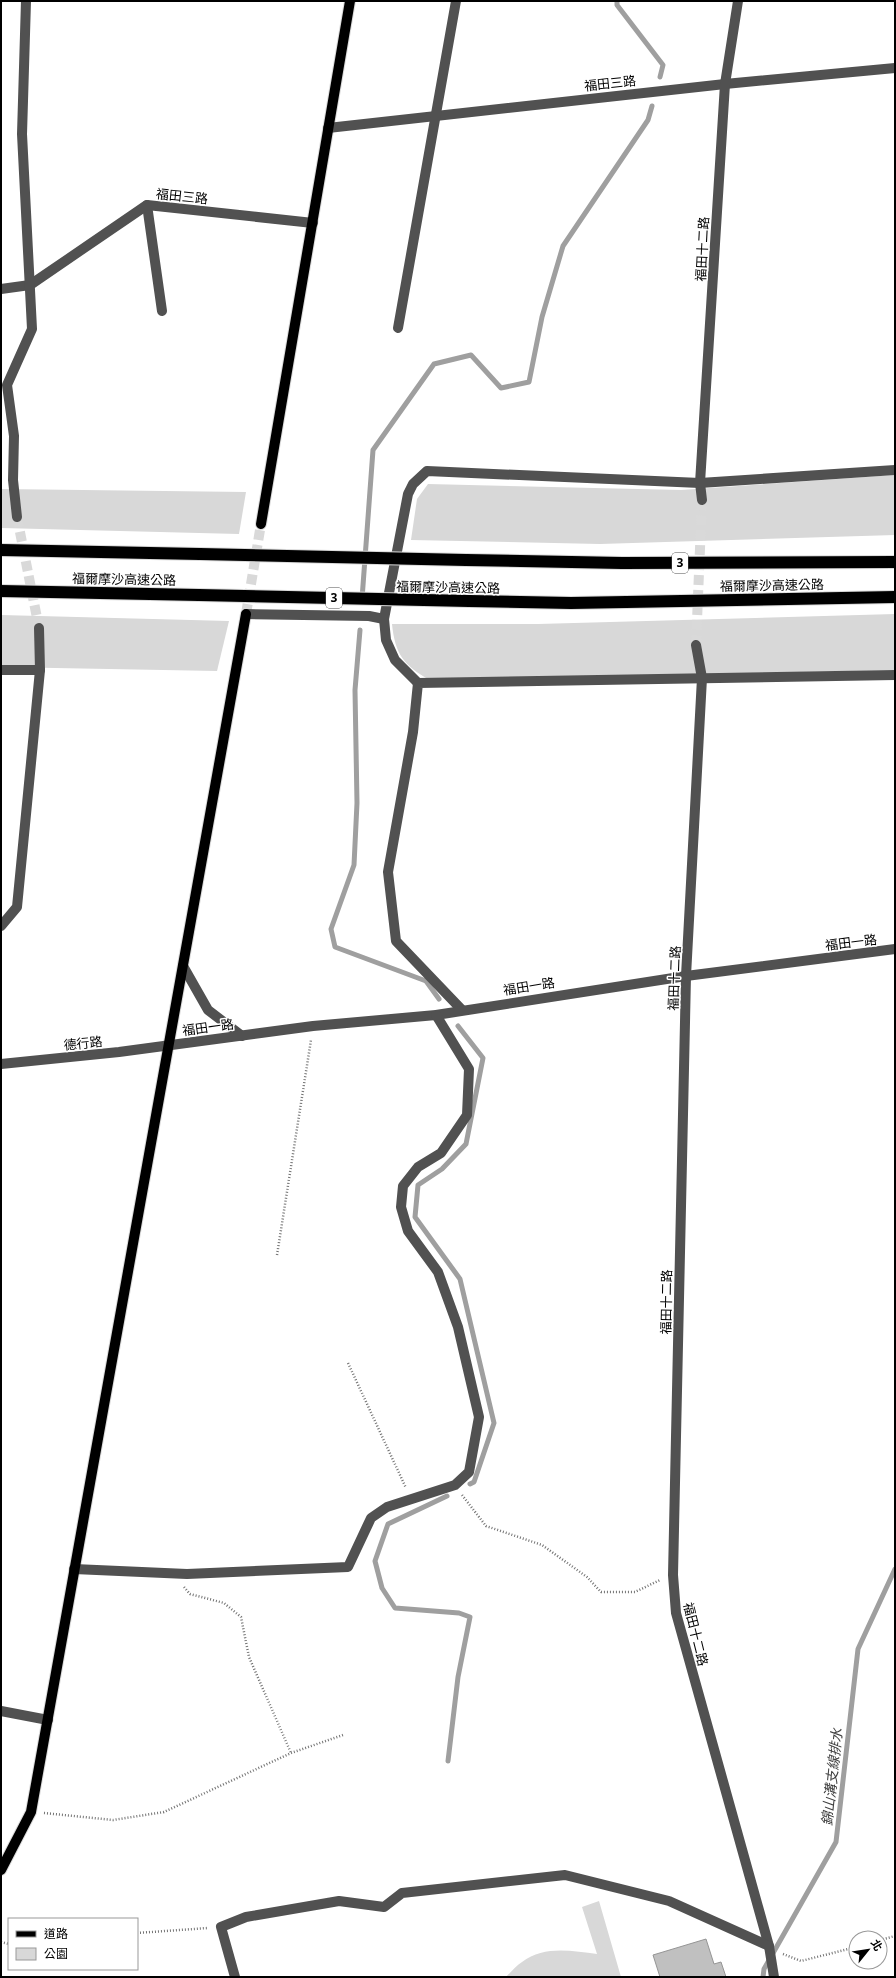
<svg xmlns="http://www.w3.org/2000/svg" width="896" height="1978" viewBox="0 0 896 1978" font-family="'Open Sans','Noto Sans TC',sans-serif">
<rect width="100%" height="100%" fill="#fff"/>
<!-- green -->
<g fill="#d8d8d8">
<polygon points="895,475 895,535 600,544 411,540 417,499 428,484 681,490"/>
<polygon points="1,489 246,492 239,534 1,528"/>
<path d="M895,614V670L430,680C404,666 395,654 392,624H538Z"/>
<polygon points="1,615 229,621 217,671 1,667"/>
<path d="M599,1901L621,1977H506C511,1972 516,1966 522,1962C544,1945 572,1951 597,1954L582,1907Z"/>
</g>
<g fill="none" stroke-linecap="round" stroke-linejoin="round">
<!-- stream -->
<g stroke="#9f9f9f" stroke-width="5">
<polyline points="617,1 617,5 663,65 660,77"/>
<polyline points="362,599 373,450 434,364 471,355 501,388 529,382 542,317 563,246 648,120 652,106"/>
<polyline points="360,630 355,690 357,803 354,865 331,929 335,947 426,981 439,999"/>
<polyline points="458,1026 483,1058 466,1144 442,1169 418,1185 415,1217 460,1279 494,1423 474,1482 470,1484"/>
<polyline points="447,1496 388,1524 375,1561 382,1588 395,1608 459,1613 470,1617 458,1677 448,1761"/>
<polyline points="763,1977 764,1969 836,1842 858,1649 895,1569"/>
</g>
</g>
<!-- building -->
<polygon fill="#c0c0c0" stroke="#959595" points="706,1939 714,1964 721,1962 726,1977 660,1977 653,1955"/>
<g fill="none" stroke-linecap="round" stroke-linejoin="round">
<!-- minor-tunnel -->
<g stroke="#d9d9d9" stroke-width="10" stroke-dasharray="10 5" stroke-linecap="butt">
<polyline points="17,517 39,628"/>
<polyline points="696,645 702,500"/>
</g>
<!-- major-tunnel -->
<polyline stroke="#d9d9d9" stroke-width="10" stroke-dasharray="10 5" stroke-linecap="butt" points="246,614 261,524"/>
<!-- major casing -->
<g stroke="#dbdbdb" stroke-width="12">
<g id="major">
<polyline points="261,524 350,1"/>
<polyline points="1,1870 31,1812 246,614"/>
</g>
</g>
<!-- highway casing -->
<g stroke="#dbdbdb" stroke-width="14">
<g id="highway">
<polyline points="1,550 200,554"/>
<polyline points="466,560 622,563 895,562"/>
<polyline points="1,591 199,595"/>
<polyline points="469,601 571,603 895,597"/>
</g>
</g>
<!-- path -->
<g stroke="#737373" stroke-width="2.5" stroke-dasharray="1 2" stroke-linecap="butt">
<polyline points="277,1255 311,1040"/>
<polyline points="348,1363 406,1488"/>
<polyline points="462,1495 486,1526 542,1545 587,1577 601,1592 635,1592 660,1580"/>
<polyline points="184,1587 190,1594 224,1603 241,1617 249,1657 291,1753"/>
<polyline points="44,1813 113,1820 164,1812 291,1753 343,1735"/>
<polyline points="137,1933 208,1928"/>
<polyline points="880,1940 895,1936"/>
<polyline points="1,1942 9,1944"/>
<polyline points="783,1954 801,1961 856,1947"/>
</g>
<!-- minor -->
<g stroke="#515151" stroke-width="10">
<polyline points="328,128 725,84 895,68"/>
<polyline points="147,205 162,311"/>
<polyline points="1,289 30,285 147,205 313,223"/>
<polyline points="398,328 456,1"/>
<polyline points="702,500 700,483 725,84 738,1"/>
<polyline points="17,517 13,480 14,436 7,385 32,329 22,134 26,1"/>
<polyline points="246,614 369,616 384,619"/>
<polyline points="696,645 702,678 686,976 673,1575 676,1613 769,1946 774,1977"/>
<polyline points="1,670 40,670"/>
<polyline points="418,683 395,660 386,640 384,619 408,494 413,484 427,471 700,483 895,470"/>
<polyline points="1,926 17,907 40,670 39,628"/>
<polyline points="183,966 208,1010 242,1036"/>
<polyline points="462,1010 396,941 388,872 413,732 418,683 895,675"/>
<polyline points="1,1064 119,1052 313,1026 436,1015 686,976 895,949"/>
<polyline points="74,1569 187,1574 348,1567 371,1518 387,1507 455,1485 469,1472 479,1417 458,1327 438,1272 408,1231 401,1207 403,1186 418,1167 441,1153 467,1115 469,1069 436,1015"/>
<polyline points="1,1711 48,1720"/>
<polyline points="235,1977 221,1927 246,1917 339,1901 384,1907 402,1893 565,1875 669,1901 769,1946"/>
</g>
<!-- major -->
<use href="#major" stroke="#000" stroke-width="10"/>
<!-- highway -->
<use href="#highway" stroke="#000" stroke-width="12"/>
<!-- highway-bridge casing -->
<g stroke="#dbdbdb" stroke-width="14" stroke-linecap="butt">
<g id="highway-bridge">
<polyline points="200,554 466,560"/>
<polyline points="199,595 469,601"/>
</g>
</g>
<!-- highway-bridge -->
<use href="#highway-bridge" stroke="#000" stroke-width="12"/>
</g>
<g text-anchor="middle" stroke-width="3" stroke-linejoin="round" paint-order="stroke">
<!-- shield labels -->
<g fill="#fff" stroke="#4c4c4c" stroke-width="1">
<rect x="672" y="553" width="16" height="20" rx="3"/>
<rect x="326" y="588" width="16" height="20" rx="3"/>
</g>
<g font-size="12" font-weight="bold" fill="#000">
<text x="680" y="567">3</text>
<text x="334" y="602">3</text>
</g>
<!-- street labels -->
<g font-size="13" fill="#000" stroke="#fff">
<text transform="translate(610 83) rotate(-6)" y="5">福田三路</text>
<text transform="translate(182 196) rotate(6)" y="5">福田三路</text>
<text transform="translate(702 249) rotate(-87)" y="5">福田十二路</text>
<text transform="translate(124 579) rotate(1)" y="5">福爾摩沙高速公路</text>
<text transform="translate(772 585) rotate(-1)" y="5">福爾摩沙高速公路</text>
<text transform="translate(448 587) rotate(1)" y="5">福爾摩沙高速公路</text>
<text transform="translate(851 942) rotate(-7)" y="5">福田一路</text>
<text transform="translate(674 978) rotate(-88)" y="5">福田十二路</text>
<text transform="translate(529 986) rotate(-9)" y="5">福田一路</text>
<text transform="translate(208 1027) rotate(-8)" y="5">福田一路</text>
<text transform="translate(83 1043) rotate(-6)" y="5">德行路</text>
<text transform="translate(666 1302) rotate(-89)" y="5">福田十二路</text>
<text transform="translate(696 1634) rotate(76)" y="5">福田十二路</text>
</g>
<!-- water labels -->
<g font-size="14" font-style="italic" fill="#404040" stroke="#fff">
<text transform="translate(832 1777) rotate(-84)" y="5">錦山溝支線排水</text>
</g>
</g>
<!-- border -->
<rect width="896" height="1978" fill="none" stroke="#000000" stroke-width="4"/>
<!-- legend -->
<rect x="8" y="1918" width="130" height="52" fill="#ffffff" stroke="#999999"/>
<rect x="16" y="1931" width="20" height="6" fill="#000000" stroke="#999999"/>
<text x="44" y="1938" font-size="12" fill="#000000">道路</text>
<rect x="16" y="1948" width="20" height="12" fill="#d8d8d8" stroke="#999999"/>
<text x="44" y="1958" font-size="12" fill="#000000">公園</text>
<!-- north arrow -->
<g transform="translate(868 1950) rotate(60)"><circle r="19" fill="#ffffff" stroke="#999999"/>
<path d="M0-3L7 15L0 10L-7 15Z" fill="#000000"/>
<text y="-6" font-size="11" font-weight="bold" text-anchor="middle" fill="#000000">北</text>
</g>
</svg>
